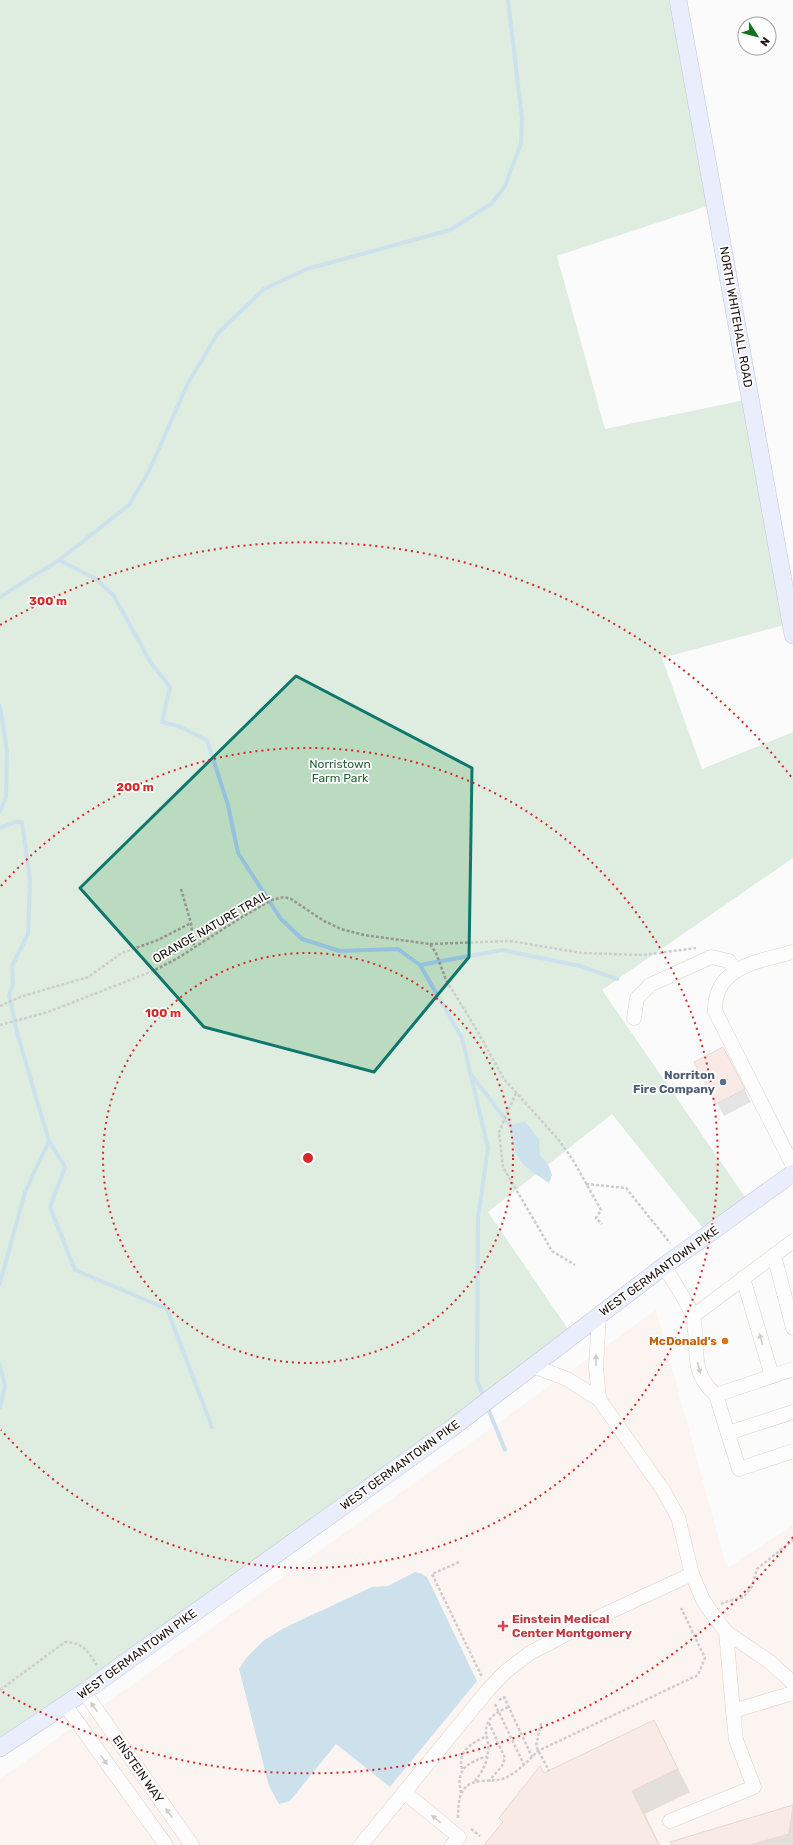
<svg xmlns="http://www.w3.org/2000/svg" width="793" height="1845" viewBox="0 0 793 1845" font-family="Rubik,sans-serif">
<rect width="100%" height="100%" fill="#fbfbfb"/>
<!-- built -->
<polygon fill="#fdece4" points="656,1310 727,1568 793,1525 793,1845 0,1845 0,1779"/>
<!-- green -->
<polygon fill="#badbbf" points="0,0 684,0 720,202 557,256 605,429 759,397 784,625 662,658 702,769 793,732 793,858 602,990 752,1207 707,1233 612,1114 488,1212 572,1335 0,1744"/>
<!-- water -->
<g fill="#94c1db">
<path d="M525,1122L539,1139L540,1155L549,1166L552,1175L549,1183C522,1165 515,1162 510,1128L517,1123Z"/>
<polygon points="415,1572 420,1573 427,1577 477,1681 390,1787 336,1744 290,1801 279,1804 269,1786 239,1669 247,1657 263,1641 284,1628 372,1587 388,1586"/>
</g>
<!-- shadow -->
<g fill="#0003">
<polygon points="729,1060 751,1102 724,1116 696,1062"/>
<polygon points="654,1722 690,1792 645,1814 660,1845 485,1845 503,1823 500,1818 544,1775"/>
<polygon points="793,1807 793,1845 675,1845"/>
</g>
<g fill="none" stroke-linecap="round" stroke-linejoin="round">
<!-- stream -->
<g stroke="#94c1db" stroke-width="4">
<polyline points="59,560 96,579 114,596 151,663 170,687 162,722 178,726 207,740 228,805 238,853 281,919 302,939 340,951 398,949 420,965 462,1038 488,1148 478,1218 477,1380 484,1398"/>
<polyline points="0,597 59,560 129,505 149,471 188,383 218,333 264,289 307,269 450,230 491,204 505,186 521,143 522,118 508,0"/>
<polyline points="0,706 7,751 6,797 0,811"/>
<polyline points="0,828 15,822 22,822 30,881 28,934 12,966 13,985 9,995 18,1036 49,1141 25,1192 0,1283"/>
<polyline points="420,965 502,950 580,966 617,979"/>
<polyline points="471,1075 514,1130"/>
<polyline points="49,1141 65,1167 50,1207 75,1270 167,1309 212,1427"/>
<polyline points="0,1365 5,1386 0,1407"/>
<polyline points="487,1406 505,1450"/>
</g>
</g>
<!-- building -->
<g fill="#f9d6cb" stroke="#cba99f">
<polygon points="723,1047 745,1089 716,1104 694,1062"/>
<polygon points="654,1720 678,1769 632,1791 659,1845 484,1845 503,1822 499,1818 540,1766 544,1773"/>
<polygon points="793,1805 789,1834 750,1845 671,1845 670,1842"/>
</g>
<g fill="none" stroke-linecap="round" stroke-linejoin="round">
<!-- minor casing -->
<g stroke="#bc9e8e" stroke-width="15">
<g id="minor">
<path d="M793,952C760,961 714,966 715,1011L793,1166"/>
<polyline points="634,1018 637,998 650,985 711,957 729,961 735,971"/>
<polyline points="774,1255 793,1328"/>
<path d="M664,1266C670,1276 691,1308 693,1317C700,1348 688,1371 716,1395"/>
<polyline points="743,1278 772,1376"/>
<polyline points="599,1315 596,1367 599,1399"/>
<polyline points="693,1316 793,1241"/>
<polyline points="533,1366 567,1379 599,1399 663,1490 678,1517 692,1574 703,1600 711,1612 726,1632 770,1662 793,1683"/>
<polyline points="793,1369 716,1395 739,1469 793,1451"/>
<polyline points="728,1433 793,1412"/>
<polyline points="726,1632 733,1711 793,1693"/>
<polyline points="84,1692 192,1845"/>
<polyline points="65,1705 166,1845"/>
<polyline points="404,1792 459,1837 452,1845"/>
<polyline points="670,1821 754,1787 736,1740 733,1711"/>
<polyline points="361,1845 488,1690 505,1672 530,1653 601,1616 692,1574"/>
</g>
</g>
<!-- major casing -->
<g stroke="#8287a8" stroke-width="18">
<g id="major">
<polyline points="678,0 793,635"/>
<polyline points="0,1748 84,1692 448,1431 664,1266 793,1173"/>
</g>
</g>
<!-- path -->
<g stroke="#999491" stroke-width="2.5" stroke-dasharray="3 2" stroke-linecap="butt">
<polyline points="181,889 191,923 194,947"/>
<polyline points="430,944 510,941 582,953 643,955 696,948"/>
<polyline points="0,1006 20,997 88,977 122,953 158,940 191,923"/>
<polyline points="0,1025 48,1012 153,971 178,958 242,917 272,900 284,897 291,899 324,921 341,929 364,935 430,944 436,953 446,980 475,1027 504,1079 558,1139 573,1160 601,1210 596,1218 602,1224"/>
<polyline points="516,1093 499,1132 503,1167 552,1251 575,1265"/>
<polyline points="586,1184 626,1188 670,1243"/>
<polyline points="459,1562 432,1574 482,1677"/>
<polyline points="721,1604 725,1602 744,1597 752,1586 757,1569 793,1540"/>
<path d="M0,1690L65,1642C83,1642 88,1652 97,1665"/>
<polyline points="499,1700 504,1697 532,1757"/>
<polyline points="495,1704 524,1765"/>
<polyline points="489,1723 505,1758 502,1766 489,1781"/>
<polyline points="541,1723 536,1746 549,1771"/>
<path d="M462,1769C457,1751 473,1742 487,1736"/>
<path d="M475,1781C482,1772 488,1762 488,1750C489,1744 486,1737 486,1731C486,1718 497,1712 508,1707"/>
<path d="M461,1793C458,1780 459,1768 473,1762C478,1760 481,1757 487,1757"/>
<path d="M458,1818C458,1798 460,1782 483,1781C491,1780 498,1781 505,1778C518,1772 528,1761 538,1751L698,1675L705,1658L681,1608"/>
<polyline points="471,1829 480,1836"/>
</g>
<!-- minor -->
<use href="#minor" stroke="#fff" stroke-width="14"/>
<!-- major -->
<use href="#major" stroke="#d4dcfd" stroke-width="17"/>
</g>
<!-- one-way arrows -->
<defs><path id="oneway-solid" d="M-6-.8H1V-3.2L6.5 0L1 3.2V.8H-6Z"/></defs>
<g fill="#9a9593">
<use href="#oneway-solid" transform="translate(761 1339) rotate(-106)"/>
<use href="#oneway-solid" transform="translate(596 1360) rotate(-90)"/>
<use href="#oneway-solid" transform="translate(699 1368) rotate(75)"/>
<use href="#oneway-solid" transform="translate(94 1707) rotate(-125)"/>
<use href="#oneway-solid" transform="translate(104 1760) rotate(54)"/>
<use href="#oneway-solid" transform="translate(169 1813) rotate(-125)"/>
<use href="#oneway-solid" transform="translate(436 1819) rotate(-140)"/>
</g>
<!-- marked area -->
<path d="M0 0H793V1845H0ZM296,676L472,768L469,957L374,1072L204,1027L80,888Z" fill="#fbfbfb" fill-opacity=".55" fill-rule="evenodd"/>
<path fill="none" stroke="#0f766e" stroke-width="3" stroke-linejoin="round" d="M296,676L472,768L469,957L374,1072L204,1027L80,888Z"/>
<!-- distance rings -->
<g fill="none" stroke="#d62828" stroke-width="2" stroke-dasharray="2 4">
<circle cx="308" cy="1158" r="205"/>
<path d="M1 886A410 410 0 1 1 1 1430"/>
<path d="M793 1537A615 615 0 0 1 1 1691M0 625A615 615 0 0 1 793 779"/>
</g>
<!-- markers -->
<circle fill="#5c6f8a" stroke="#fff" stroke-width="1.5" cx="723" cy="1082" r="4"/>
<circle fill="#e8710a" stroke="#fff" stroke-width="1.5" cx="725" cy="1341" r="4"/>
<path fill="#e0444e" stroke="#fff" stroke-width="1.5" d="M501 1620h4v4h4v4h-4v4h-4v-4h-4v-4h4z"/>
<g text-anchor="middle" stroke-width="3.5" stroke-linejoin="round" paint-order="stroke">
<!-- street labels -->
<g font-size="12" fill="#1f140e" stroke="#fff">
<text transform="translate(736 317) rotate(80)" y="4">NORTH WHITEHALL ROAD</text>
<text transform="translate(211 927) rotate(-30)" y="4">ORANGE NATURE TRAIL</text>
<text transform="translate(659 1271) rotate(-36)" y="4">WEST GERMANTOWN PIKE</text>
<text transform="translate(400 1465) rotate(-36)" y="4">WEST GERMANTOWN PIKE</text>
<text transform="translate(137 1654) rotate(-36)" y="4">WEST GERMANTOWN PIKE</text>
<text transform="translate(138 1769) rotate(55)" y="4">EINSTEIN WAY</text>
</g>
<!-- park labels -->
<g font-size="12" fill="#296137" stroke="#fff">
<text x="340" y="768">Norristown<tspan x="340" dy="14">Farm Park</tspan></text>
</g>
<!-- service labels -->
<g font-size="12" font-weight="bold" fill="#4e5e75" stroke="#fff" text-anchor="end">
<text x="715" y="1079">Norriton<tspan x="715" dy="14">Fire Company</tspan></text>
</g>
<!-- food labels -->
<g font-size="12" font-weight="bold" fill="#c56008" stroke="#fff" text-anchor="end">
<text x="717" y="1345">McDonald's</text>
</g>
<!-- health labels -->
<g font-size="12" font-weight="bold" fill="#be3a42" stroke="#fff" text-anchor="start">
<text x="512" y="1623">Einstein Medical<tspan x="512" dy="14">Center Montgomery</tspan></text>
</g>
</g>
<circle cx="308" cy="1158" r="6" fill="#d62828" stroke="#fff" stroke-width="2"/>
<g font-size="12" text-anchor="middle" font-weight="bold" fill="#d62828" stroke="#fff" stroke-width="3.5" stroke-linejoin="round" paint-order="stroke">
<text x="48" y="605">300 m</text>
<text x="135" y="791">200 m</text>
<text x="163" y="1017">100 m</text>
</g>
<!-- north arrow -->
<g transform="translate(757 36) rotate(126)"><circle r="19" fill="#ffffff" stroke="#a5a19f"/>
<path d="M0-3L7 15L0 10L-7 15Z" fill="#137322"/>
<text y="-6" font-size="11" font-weight="bold" text-anchor="middle" fill="#1f140e">N</text>
</g>
</svg>
